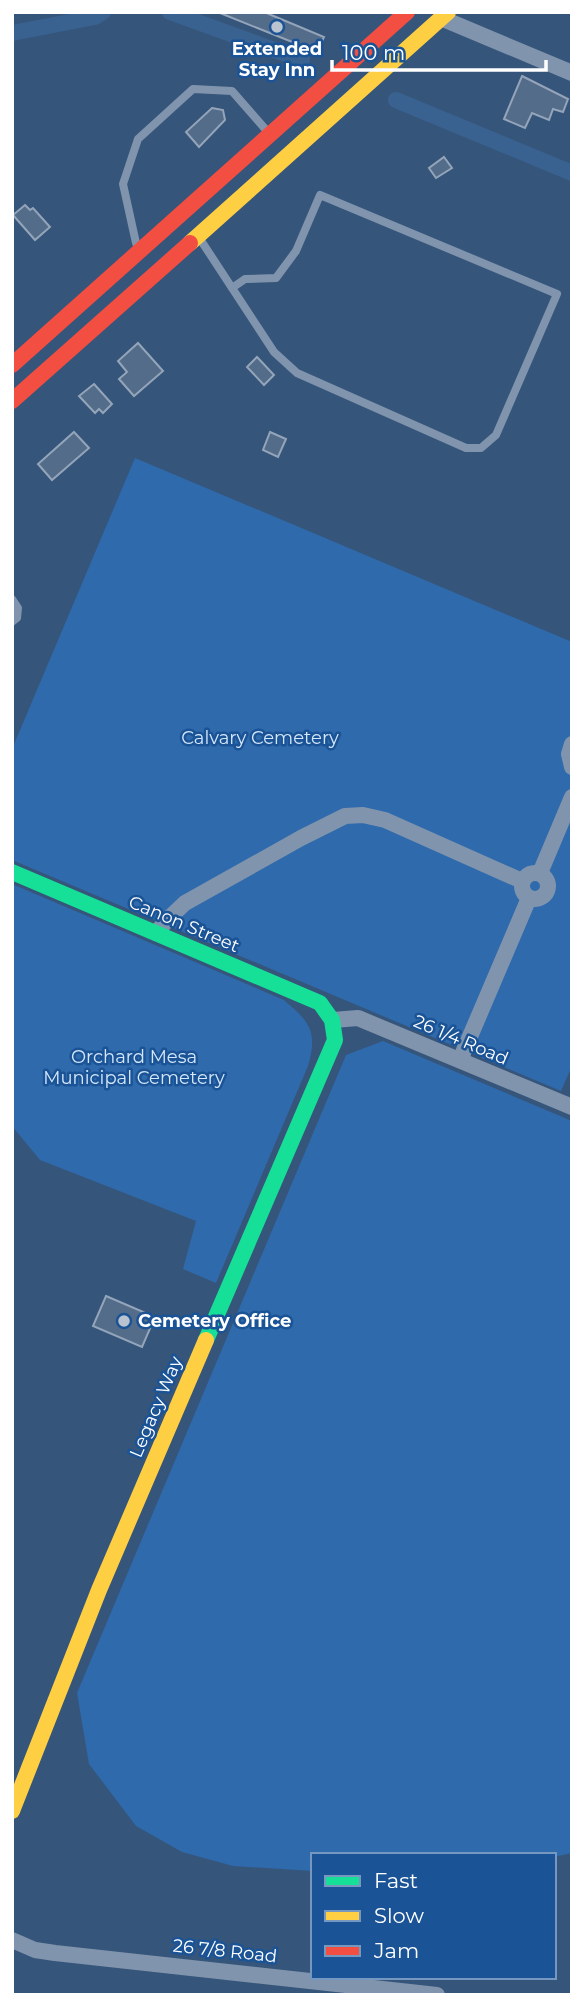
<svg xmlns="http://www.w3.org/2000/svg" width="584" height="2007" viewBox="0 0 584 2007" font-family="Montserrat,sans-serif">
<rect width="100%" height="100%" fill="#36557a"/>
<!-- green -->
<g fill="#2f6aac">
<polygon points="135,458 572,642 572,1066 561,1091 12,860 12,749"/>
<path d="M12,884L284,1000C310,1022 318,1032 308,1066L216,1283L183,1269L196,1221L40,1160L12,1126Z"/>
<polygon points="383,1041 572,1121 572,1853 554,1857 554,1855 313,1855 313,1871 233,1866 182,1852 136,1826 89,1764 77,1693 346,1055"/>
</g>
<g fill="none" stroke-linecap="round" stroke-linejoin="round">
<!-- canal -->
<g stroke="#396291" stroke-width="16">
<polyline points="170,12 302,60"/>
<polyline points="12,33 95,17 103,12"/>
<polyline points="396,100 572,173"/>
</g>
</g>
<!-- building -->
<g fill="#536c89" stroke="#94a5ba" stroke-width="2">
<polygon points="264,12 324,37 317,52 220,13"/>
<polygon points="522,76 568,99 563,112 553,109 549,120 532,113 525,128 504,119"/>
<polygon points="212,108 223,110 225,120 199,147 186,132"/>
<polygon points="444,157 452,168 436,178 429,168"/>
<polygon points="25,205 30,210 33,208 50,227 35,240 13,215"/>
<polygon points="138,343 163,371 134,396 119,379 127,372 118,361"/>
<polygon points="257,357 274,375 264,385 247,367"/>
<polygon points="94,384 112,404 103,413 99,409 95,413 79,396"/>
<polygon points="74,432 89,448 52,480 38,464"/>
<polygon points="270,432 286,439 278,457 263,450"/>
<polygon points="106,1296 155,1317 142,1347 93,1326"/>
</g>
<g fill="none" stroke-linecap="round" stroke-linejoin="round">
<!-- lane -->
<g stroke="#8095ad" stroke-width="8">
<polyline points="200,239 274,352 297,373 466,448 481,448 496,435 557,294 320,195 296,251 276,278 245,279 232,288"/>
<polyline points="136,243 123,184 138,139 193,89 232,91 267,131"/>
<polyline points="12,599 18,608 17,618 12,622"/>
</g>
<!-- street -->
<g stroke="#8095ad" stroke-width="16">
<polyline points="441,18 572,73"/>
<polyline points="572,744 569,754 572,767"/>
<circle cx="535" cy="886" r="13"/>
<polyline points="540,873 572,797"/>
<polyline points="156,933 168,919 185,903 301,838 345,816 363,815 385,820 522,881"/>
<polyline points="333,1020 358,1018 572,1107"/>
<polyline points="460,1060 529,898"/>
<polyline points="12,1940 35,1950 55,1953 437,1995"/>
</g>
<!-- fast -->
<polyline stroke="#16e098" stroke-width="16" points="12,872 320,1003 332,1020 335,1040 206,1340"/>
<!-- slow -->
<g stroke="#ffcf43" stroke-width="16">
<polyline points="190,243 448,12"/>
<polyline points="12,1811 99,1590 206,1340"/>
</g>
<!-- jam -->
<g stroke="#f24e42" stroke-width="16">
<polyline points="12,365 407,12"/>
<polyline points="12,401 190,243"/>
</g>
</g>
<!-- markers -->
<g fill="#b9c4d0" stroke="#1a5396" stroke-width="2.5">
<circle cx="277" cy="27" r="7"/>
<circle cx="124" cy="1321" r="7"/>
</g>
<g text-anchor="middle" stroke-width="5" stroke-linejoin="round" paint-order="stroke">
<!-- poi labels -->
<g font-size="18" font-weight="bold" fill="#fff" stroke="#1a5396">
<text x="277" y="55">Extended<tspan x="277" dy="21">Stay Inn</tspan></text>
<text x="138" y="1327" text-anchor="start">Cemetery Office</text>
</g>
<!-- park labels -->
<g font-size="18" fill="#d4e7fb" stroke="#1a5396">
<text x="260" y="744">Calvary Cemetery</text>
<text x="134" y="1063">Orchard Mesa<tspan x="134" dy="21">Municipal Cemetery</tspan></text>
</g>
<!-- street labels -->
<g font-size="18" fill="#fff" stroke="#1a5396">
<text transform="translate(184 924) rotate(23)" y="6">Canon Street</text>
<text transform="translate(461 1040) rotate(23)" y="6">26 1/4 Road</text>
<text transform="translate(156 1407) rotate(-67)" y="6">Legacy Way</text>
<text transform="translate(225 1951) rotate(6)" y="6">26 7/8 Road</text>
</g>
</g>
<!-- border -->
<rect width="584" height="2007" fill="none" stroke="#ffffff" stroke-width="28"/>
<!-- legend -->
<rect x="311" y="1853" width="245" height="126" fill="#1a5396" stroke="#7698c0" stroke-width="2"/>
<rect x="325" y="1876" width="35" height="10" fill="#16e098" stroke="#7698c0" stroke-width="2"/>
<text x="374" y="1888" font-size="21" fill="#ffffff">Fast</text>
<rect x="325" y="1911" width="35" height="10" fill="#ffcf43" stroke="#7698c0" stroke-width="2"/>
<text x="374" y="1923" font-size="21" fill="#ffffff">Slow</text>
<rect x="325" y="1946" width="35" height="10" fill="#f24e42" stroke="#7698c0" stroke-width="2"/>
<text x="374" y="1958" font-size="21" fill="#ffffff">Jam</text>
<!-- scale -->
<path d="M332 60v10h214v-10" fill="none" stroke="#ffffff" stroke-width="3.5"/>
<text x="342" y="60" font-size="21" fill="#ffffff" stroke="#1a5396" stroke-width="5" paint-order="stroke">100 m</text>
</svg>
